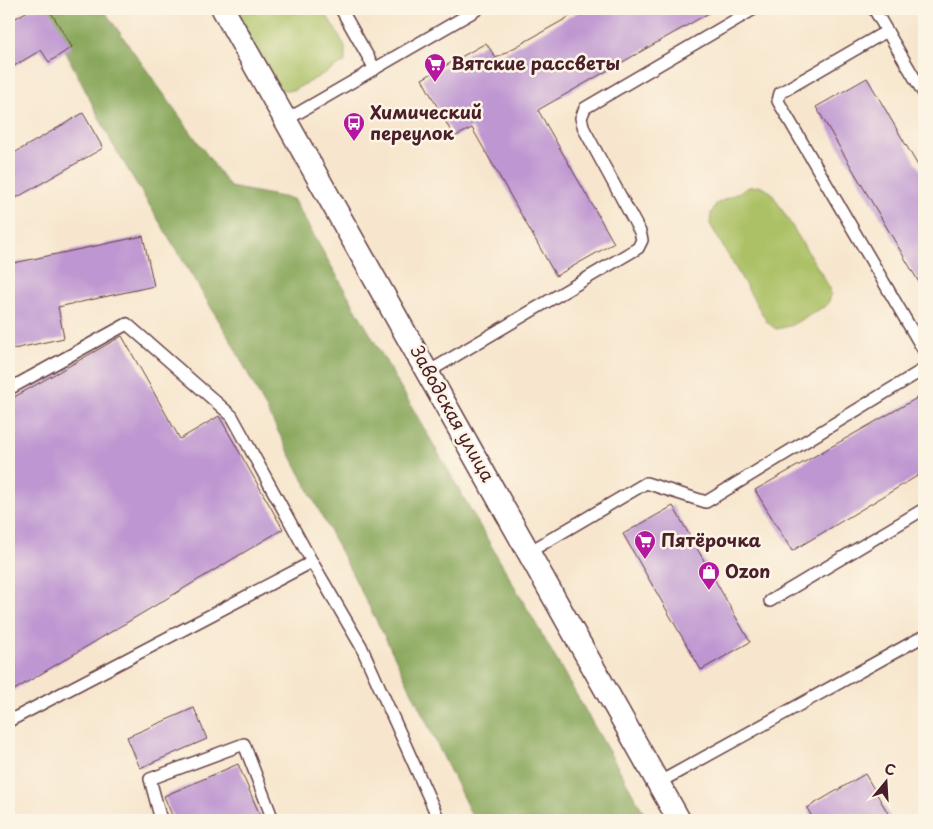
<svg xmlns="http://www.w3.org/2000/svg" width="933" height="829" viewBox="0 0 933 829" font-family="'Playpen Sans',sans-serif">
<rect width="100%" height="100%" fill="#fcf5e5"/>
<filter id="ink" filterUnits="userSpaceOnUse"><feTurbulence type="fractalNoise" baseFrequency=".02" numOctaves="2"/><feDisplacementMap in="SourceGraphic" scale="10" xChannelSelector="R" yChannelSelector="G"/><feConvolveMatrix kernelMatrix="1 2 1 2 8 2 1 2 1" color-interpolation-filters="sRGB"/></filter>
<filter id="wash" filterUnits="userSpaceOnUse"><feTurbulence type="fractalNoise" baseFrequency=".0096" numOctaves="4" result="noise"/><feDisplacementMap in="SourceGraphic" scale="20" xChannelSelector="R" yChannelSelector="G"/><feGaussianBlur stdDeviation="1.12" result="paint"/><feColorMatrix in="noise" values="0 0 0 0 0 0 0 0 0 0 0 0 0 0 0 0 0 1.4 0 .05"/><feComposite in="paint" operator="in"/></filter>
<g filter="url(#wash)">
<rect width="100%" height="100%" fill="#f7e6cd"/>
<!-- green -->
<g fill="#acc166" stroke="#7b7048">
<polygon points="236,9 323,9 345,46 345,62 294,90 281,90 235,13"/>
<polygon points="761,186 771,192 830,288 831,296 827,305 790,326 776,329 767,322 710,224 711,214 716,204 749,187"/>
</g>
<!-- forest -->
<polygon fill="#89a75b" stroke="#6a6343" points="44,9 103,9 230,187 293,199 648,820 474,820 386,639 230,339 112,143"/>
<g id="blocks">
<!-- building -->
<g fill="#be96d1">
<polygon points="31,9 49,9 72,47 49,62 41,50 9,69 9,22"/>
<polygon points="583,9 716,9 538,110 614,243 556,276 472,128 454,137 422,79 486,43 496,58"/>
<polygon points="867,78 924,176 924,291 816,107"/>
<polygon points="83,113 103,148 9,202 9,156"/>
<polygon points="143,236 154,286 58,307 64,338 9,350 9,264"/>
<polygon points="122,336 180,439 219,416 283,529 9,693 9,400"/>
<polygon points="924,394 924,472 792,551 755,490"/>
<polygon points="673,506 750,642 701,670 623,534"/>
<polygon points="194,708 207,739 140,768 127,737"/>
<polygon points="238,764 262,820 174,820 164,796"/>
<polygon points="865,774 892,820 814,820 807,808"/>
</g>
</g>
</g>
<g filter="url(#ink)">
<use href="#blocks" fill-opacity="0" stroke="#643d43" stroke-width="1"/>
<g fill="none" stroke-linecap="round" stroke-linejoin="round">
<!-- lane casing -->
<g stroke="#643d43" stroke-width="14">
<g id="lane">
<polyline points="341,9 375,69"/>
<polyline points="874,9 924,94"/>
<polyline points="887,31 780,93 778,101 924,351"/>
<polyline points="286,120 478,9"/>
<polyline points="428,372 638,248 642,240 640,232 584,129 581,118 585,108 754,9"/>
<polyline points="9,389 127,324 232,416 312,562"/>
<polyline points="529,552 646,483 706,502 924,369"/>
<polyline points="770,601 924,509"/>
<polyline points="9,721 312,562 361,646 439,820"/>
<polyline points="658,783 924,636"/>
<polyline points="161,820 150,779 244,744 273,820"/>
</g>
</g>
<!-- street casing -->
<g stroke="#643d43" stroke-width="25">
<polyline id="street" points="223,9 679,820"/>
</g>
<!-- lane -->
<use href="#lane" stroke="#fff" stroke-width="11"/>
<!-- street -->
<use href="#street" stroke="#fff" stroke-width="22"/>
</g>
</g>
<!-- icons -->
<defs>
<g id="supermarket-pin" transform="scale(1.125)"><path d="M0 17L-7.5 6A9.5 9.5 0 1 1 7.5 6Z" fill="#b5179e" stroke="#fcf5e5"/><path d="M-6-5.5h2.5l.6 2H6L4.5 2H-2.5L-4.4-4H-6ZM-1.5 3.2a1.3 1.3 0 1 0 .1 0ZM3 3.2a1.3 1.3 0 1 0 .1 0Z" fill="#fff"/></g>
<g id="bus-pin" transform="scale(1.125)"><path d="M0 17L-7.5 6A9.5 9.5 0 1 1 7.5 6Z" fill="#b5179e" stroke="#fcf5e5"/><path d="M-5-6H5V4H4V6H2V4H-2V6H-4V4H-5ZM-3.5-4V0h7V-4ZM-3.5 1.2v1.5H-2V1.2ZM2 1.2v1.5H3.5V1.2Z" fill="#fff"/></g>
<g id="shop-pin" transform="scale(1.125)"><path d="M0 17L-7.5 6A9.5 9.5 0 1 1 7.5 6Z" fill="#b5179e" stroke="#fcf5e5"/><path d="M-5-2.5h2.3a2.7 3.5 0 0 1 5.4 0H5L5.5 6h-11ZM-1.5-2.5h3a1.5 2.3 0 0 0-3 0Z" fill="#fff"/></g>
</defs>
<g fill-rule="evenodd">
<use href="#supermarket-pin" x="435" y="64"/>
<use href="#bus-pin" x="354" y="123"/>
<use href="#supermarket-pin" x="645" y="541"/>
<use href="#shop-pin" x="709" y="572"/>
</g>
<g text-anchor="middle" stroke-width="5" stroke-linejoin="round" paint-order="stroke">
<!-- poi labels -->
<g font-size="18" font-weight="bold" fill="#4a1f2b" stroke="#fcf5e5" text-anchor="start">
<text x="451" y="70">Вятские рассветы</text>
<text x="370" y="119">Химический<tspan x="370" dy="21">переулок</tspan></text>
<text x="661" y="547">Пятёрочка</text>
<text x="725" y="578">Ozon</text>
</g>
<!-- street labels -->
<g font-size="18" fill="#4a1f2b" stroke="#fcf5e5">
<text transform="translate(452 414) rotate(61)" y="6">Заводская улица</text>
</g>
</g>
<!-- margin -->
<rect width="933" height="829" fill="none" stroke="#fcf5e5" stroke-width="30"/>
<!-- north arrow -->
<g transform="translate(886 782) rotate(18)" stroke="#fcf5e5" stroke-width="4" paint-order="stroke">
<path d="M0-4L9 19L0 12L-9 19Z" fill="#4a1f2b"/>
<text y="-8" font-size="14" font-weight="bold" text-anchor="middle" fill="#4a1f2b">С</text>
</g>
</svg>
